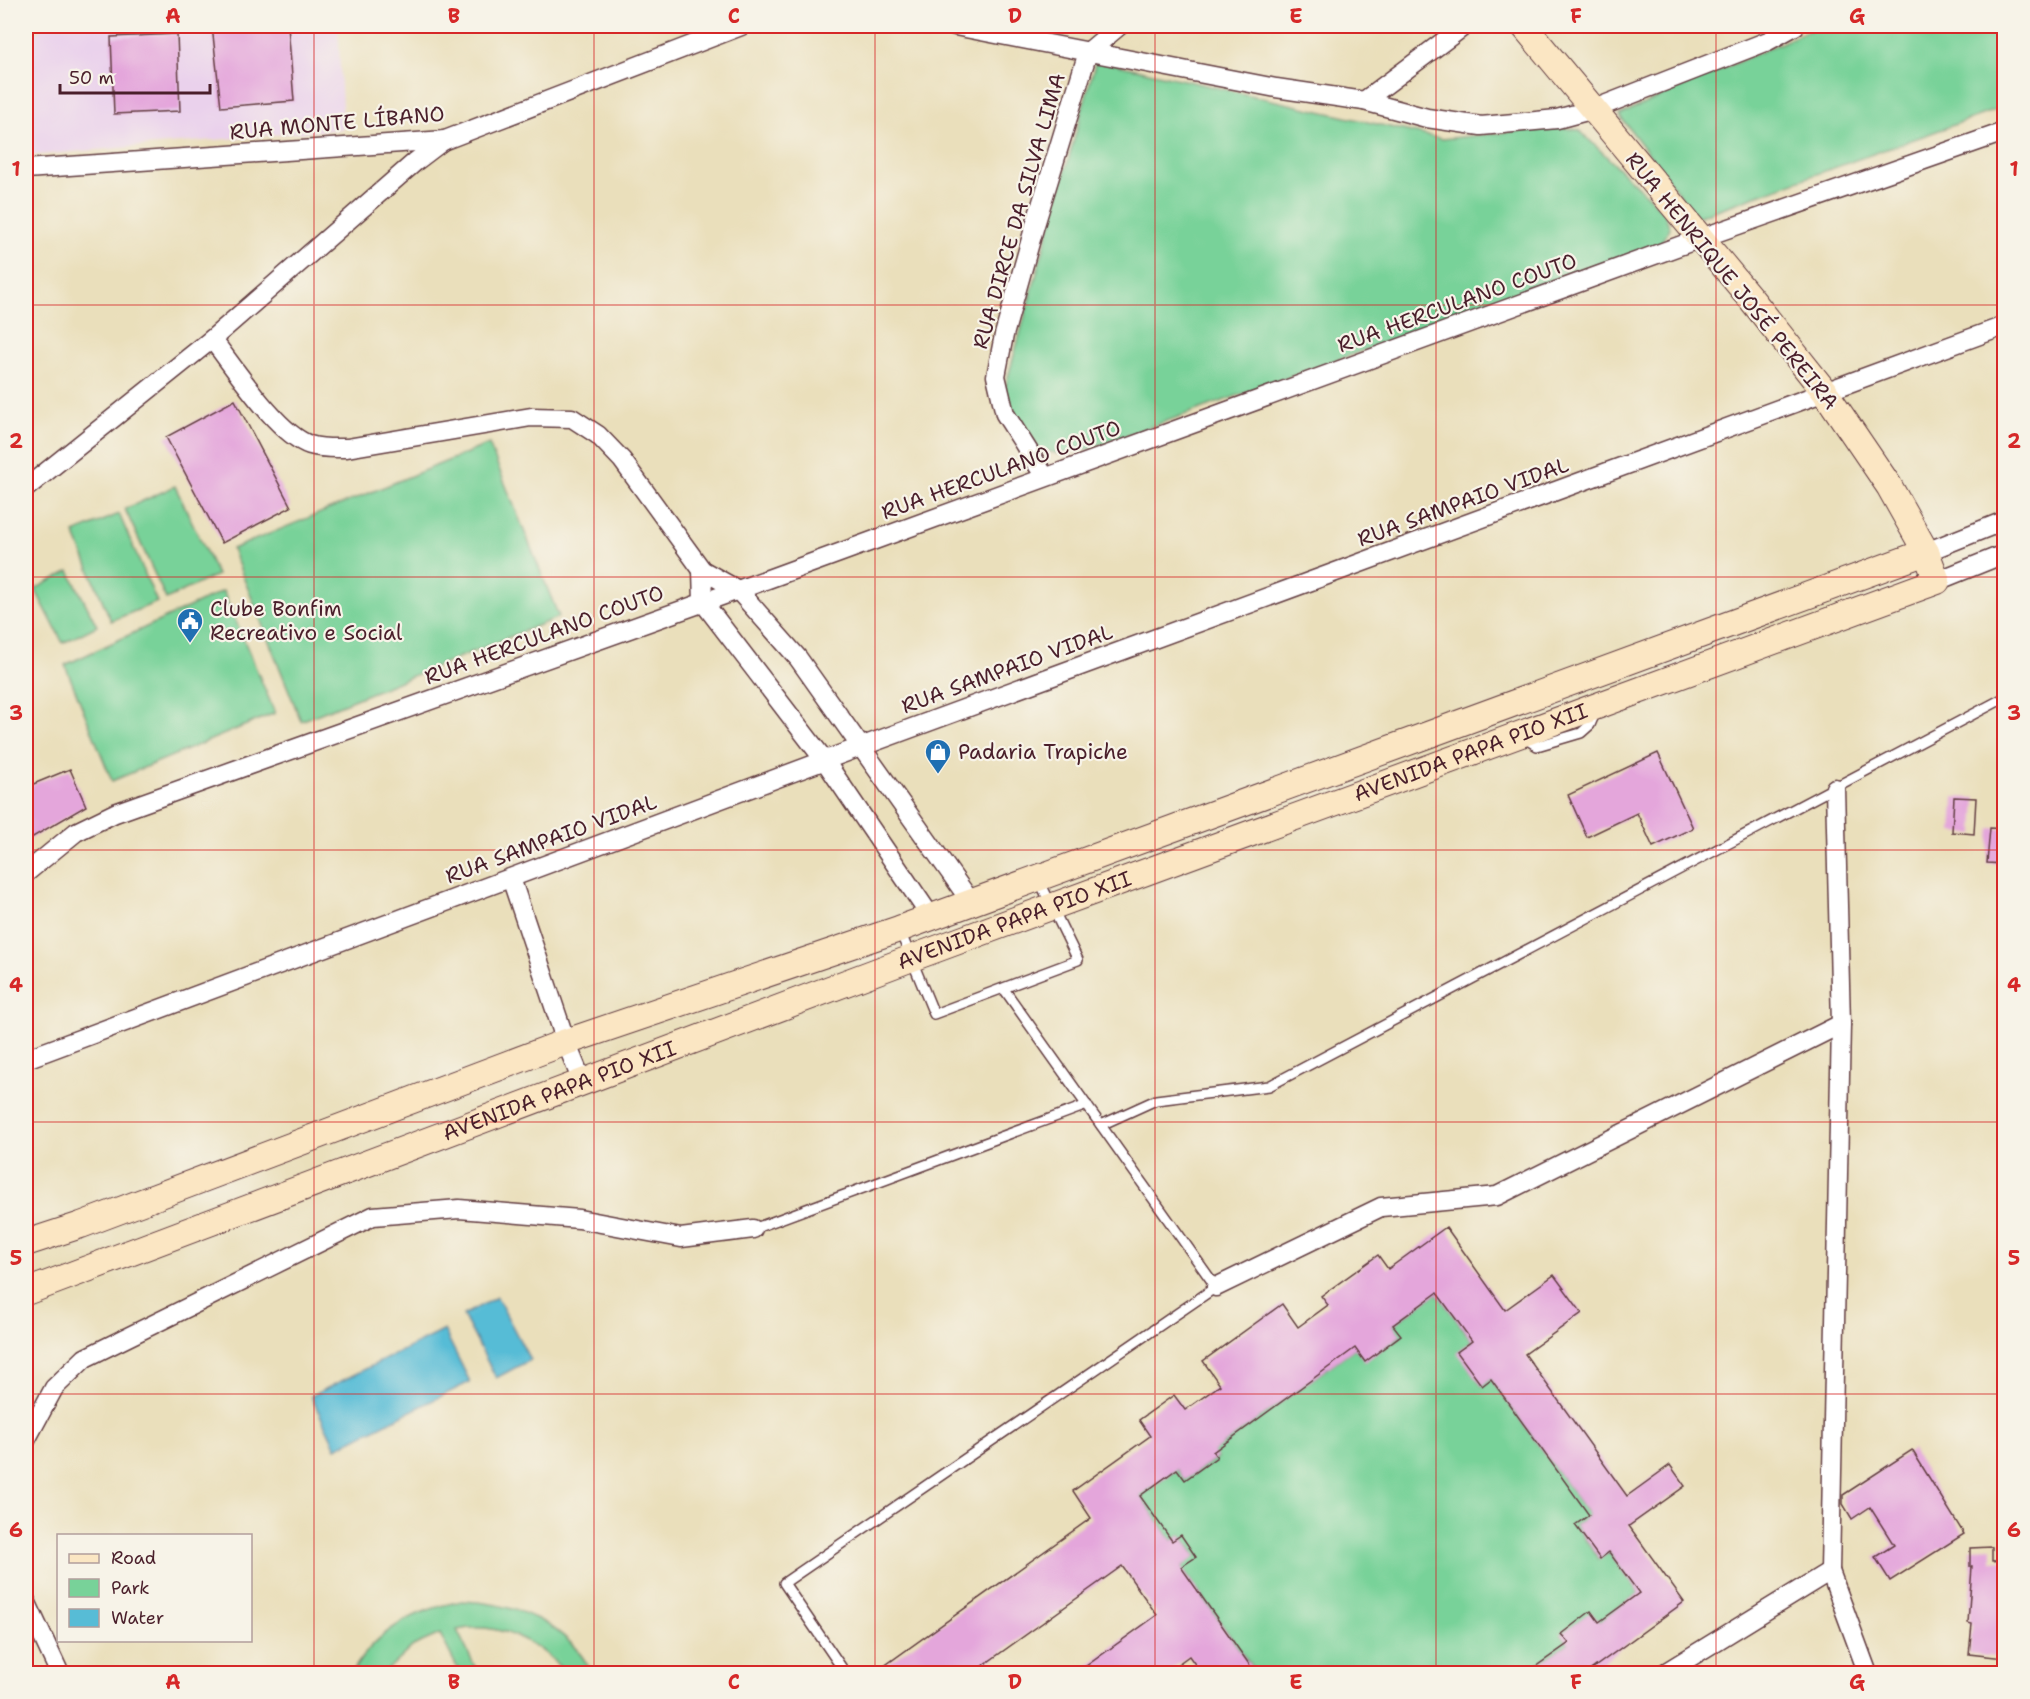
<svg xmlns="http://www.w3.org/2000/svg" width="2030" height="1699" viewBox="0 0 2030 1699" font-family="'Shantell Sans',sans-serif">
<rect width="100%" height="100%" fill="#f7f3e8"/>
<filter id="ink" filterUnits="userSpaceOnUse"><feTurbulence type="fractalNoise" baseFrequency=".0167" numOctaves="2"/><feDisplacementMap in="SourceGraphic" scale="12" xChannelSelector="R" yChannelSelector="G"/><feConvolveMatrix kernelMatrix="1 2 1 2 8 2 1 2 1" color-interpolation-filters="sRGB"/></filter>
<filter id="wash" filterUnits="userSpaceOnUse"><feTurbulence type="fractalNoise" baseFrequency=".008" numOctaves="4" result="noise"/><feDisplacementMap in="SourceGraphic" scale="24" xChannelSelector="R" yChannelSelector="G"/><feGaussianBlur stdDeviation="1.35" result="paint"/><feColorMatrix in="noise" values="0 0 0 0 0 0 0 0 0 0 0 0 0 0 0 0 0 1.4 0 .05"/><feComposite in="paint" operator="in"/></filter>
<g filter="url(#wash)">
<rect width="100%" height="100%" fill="#eadfbb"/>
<!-- built -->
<polygon fill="#ead1ec" points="45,26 338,26 343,129 26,156 26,41"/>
<!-- green -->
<g fill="#78d299" stroke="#617862" stroke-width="1.5">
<polygon points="1819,26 2004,26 2004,107 1697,217 1619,115"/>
<polygon points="1096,60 1442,139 1558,127 1579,130 1664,212 1670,228 1660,244 1089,449 1059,454 1038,449 1003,395"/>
<polygon points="489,444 559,617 301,721 232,549"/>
<polygon points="175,486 217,575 166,599 125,509"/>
<polygon points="119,514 157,602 111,621 74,533"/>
<polygon points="69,571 97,626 63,643 35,589"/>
<polygon points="223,591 275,713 112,781 65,665"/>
<polygon points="1437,1293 1472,1341 1458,1352 1482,1386 1491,1379 1589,1515 1575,1525 1599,1559 1609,1552 1639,1593 1599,1622 1591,1612 1561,1634 1569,1643 1525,1673 1256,1673 1181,1567 1196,1556 1181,1535 1172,1541 1140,1496 1177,1469 1185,1480 1217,1458 1213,1452 1355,1348 1365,1361 1401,1336 1393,1325"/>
<path d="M462,1601C515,1603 567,1623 592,1673H565C540,1642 498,1621 457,1630L478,1673H460L440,1634L413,1646L384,1673H352C376,1630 415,1610 462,1601Z"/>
</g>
<!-- water -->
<g fill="#57bcd6" stroke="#506e80" stroke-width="1.5">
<polygon points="497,1297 530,1360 496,1378 463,1315"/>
<polygon points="444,1330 470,1382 336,1448 311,1396"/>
</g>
<g id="blocks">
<!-- building -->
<g fill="#e4a6db">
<polygon points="212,26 288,26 294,101 221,107"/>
<polygon points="177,34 180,111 114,114 111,37"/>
<polygon points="235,400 291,507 222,543 166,437"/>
<polygon points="1658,753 1693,828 1653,847 1637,813 1587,837 1568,795"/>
<polygon points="70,769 86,806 26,841 26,787"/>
<polygon points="1954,797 1976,798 1974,834 1952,832"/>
<polygon points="1990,828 2004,829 2004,864 1987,863"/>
<polygon points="1446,1227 1505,1310 1554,1275 1582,1313 1525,1354 1627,1496 1670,1465 1685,1486 1629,1526 1684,1602 1585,1674 1525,1674 1569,1643 1561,1634 1591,1611 1599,1622 1639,1593 1609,1552 1600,1559 1575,1525 1589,1515 1491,1379 1482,1386 1457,1352 1472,1341 1437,1293 1393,1325 1401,1335 1365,1362 1355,1348 1213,1452 1217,1457 1185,1480 1177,1469 1140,1496 1172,1541 1181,1535 1196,1557 1181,1567 1256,1674 1202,1674 1189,1656 1164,1674 1075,1674 1157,1615 1122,1566 971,1674 873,1674 1091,1518 1073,1491 1150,1436 1139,1420 1174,1395 1185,1410 1220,1385 1203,1361 1282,1304 1298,1327 1328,1305 1321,1296 1378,1255 1388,1269"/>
<polygon points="1912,1450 1964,1534 1890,1581 1875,1557 1894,1545 1870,1507 1852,1519 1843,1504 1843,1495"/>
<polygon points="1992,1547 1992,1561 2004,1560 2004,1658 1969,1654 1972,1624 1968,1623 1972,1567 1970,1567 1970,1548"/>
</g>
</g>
</g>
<g filter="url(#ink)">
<use href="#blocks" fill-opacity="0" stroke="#623c41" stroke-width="1.5"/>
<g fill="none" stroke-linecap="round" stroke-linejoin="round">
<!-- lane casing -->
<g stroke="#623c41" stroke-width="12">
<g id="lane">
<polyline points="1523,737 1537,746 1581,733 1590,725 1596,711"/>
<polyline points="900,931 934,1014 1078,960 1038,878"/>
<polyline points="1101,1125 1156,1100 1269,1086 2004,698"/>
<polyline points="753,1229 1087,1105"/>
<polyline points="846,1674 784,1583 1216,1287 1004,989"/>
</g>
</g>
<!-- street casing -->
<g stroke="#623c41" stroke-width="21">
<g id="street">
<polyline points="955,26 1276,88 1364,101 1427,118 1481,126 1557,119 1594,109 1768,41 1795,26"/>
<polyline points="1364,101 1464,26"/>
<polyline points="26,169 445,140 741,26"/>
<path d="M212,339C234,367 277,434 310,445C323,449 334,448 347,448L531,417L572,418L598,435L622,460L702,570L738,590L798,658L971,902"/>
<polyline points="1045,477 1005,414 996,376 1004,335 1035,225 1088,52 1119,26"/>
<polyline points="26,488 212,339 415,162 444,140"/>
<polyline points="1926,552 2004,521"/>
<polyline points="702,570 703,602 825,761 931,917"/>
<polyline points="1937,581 2004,554"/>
<polyline points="26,873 76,832 115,813 738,590 1701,238 2004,132"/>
<polyline points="511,878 566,1042 583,1084"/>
<polyline points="26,1059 863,746 2004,326"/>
<polyline points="1216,1287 1381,1207 1497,1196 1841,1024"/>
<polyline points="26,1440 54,1388 85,1358 373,1216 459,1209 579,1219 681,1238 753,1229"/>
<polyline points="1830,1571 1841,1024 1835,788"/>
<polyline points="26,1601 60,1674"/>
<polyline points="1663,1674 1830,1571 1868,1674"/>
</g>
</g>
<!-- secondary casing -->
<g stroke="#623c41" stroke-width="28">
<g id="secondary">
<polyline points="26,1243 81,1225 566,1042 899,929 1926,552"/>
<path id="s1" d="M26,1292L912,958L1937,581L1926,552L1889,486L1825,392L1752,300L1524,26"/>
</g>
</g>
<!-- lane -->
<use href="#lane" stroke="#fff" stroke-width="9"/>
<!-- street -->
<use href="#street" stroke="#fff" stroke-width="18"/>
<!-- secondary -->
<use href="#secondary" stroke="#fbe6c3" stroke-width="26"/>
</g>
</g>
<!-- grid -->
<path fill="none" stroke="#d62828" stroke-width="1.5" stroke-opacity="0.55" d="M314,26V1674M594,26V1674M875,26V1674M1155,26V1674M1436,26V1674M1716,26V1674M26,305H2004M26,577H2004M26,850H2004M26,1122H2004M26,1394H2004"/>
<!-- icons -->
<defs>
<g id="civic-pin" transform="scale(1.35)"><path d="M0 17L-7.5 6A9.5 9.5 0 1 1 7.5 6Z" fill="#1f6fb2" stroke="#f7f3e8"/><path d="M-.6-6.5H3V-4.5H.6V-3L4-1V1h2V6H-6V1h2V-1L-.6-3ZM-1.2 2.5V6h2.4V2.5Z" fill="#fff"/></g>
<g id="shop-pin" transform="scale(1.35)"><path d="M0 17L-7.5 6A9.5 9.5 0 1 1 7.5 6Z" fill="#1f6fb2" stroke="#f7f3e8"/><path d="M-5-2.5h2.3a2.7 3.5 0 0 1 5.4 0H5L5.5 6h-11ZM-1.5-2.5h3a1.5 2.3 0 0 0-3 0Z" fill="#fff"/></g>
</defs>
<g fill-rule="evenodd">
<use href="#civic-pin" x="190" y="621"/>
<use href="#shop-pin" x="938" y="752"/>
</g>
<g text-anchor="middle" stroke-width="4.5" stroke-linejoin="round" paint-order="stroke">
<!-- street labels -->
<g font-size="21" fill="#4a1f2b" stroke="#f7f3e8">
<text transform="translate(337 123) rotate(-5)" y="7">RUA MONTE LÍBANO</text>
<text transform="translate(1019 211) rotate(-74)" y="7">RUA DIRCE DA SILVA LIMA</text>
<text transform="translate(1732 281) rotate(51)" y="7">RUA HENRIQUE JOSÉ PEREIRA</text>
<text transform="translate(1457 303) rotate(-20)" y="7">RUA HERCULANO COUTO</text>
<text transform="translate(1001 470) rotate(-20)" y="7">RUA HERCULANO COUTO</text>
<text transform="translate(1463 502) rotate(-20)" y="7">RUA SAMPAIO VIDAL</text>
<text transform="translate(544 635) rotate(-20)" y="7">RUA HERCULANO COUTO</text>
<text transform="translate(1007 669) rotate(-20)" y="7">RUA SAMPAIO VIDAL</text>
<text dy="7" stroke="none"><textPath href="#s1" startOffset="1542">AVENIDA PAPA PIO XII</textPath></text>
<text transform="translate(551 839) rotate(-20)" y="7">RUA SAMPAIO VIDAL</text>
<text dy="7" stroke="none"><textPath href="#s1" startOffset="1056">AVENIDA PAPA PIO XII</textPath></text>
<text dy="7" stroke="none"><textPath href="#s1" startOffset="570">AVENIDA PAPA PIO XII</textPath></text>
</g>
<!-- poi labels -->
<g font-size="21" fill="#4a1f2b" stroke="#f7f3e8" text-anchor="start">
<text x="210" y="616">Clube Bonfim<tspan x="210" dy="24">Recreativo e Social</tspan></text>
<text x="958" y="759">Padaria Trapiche</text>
</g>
</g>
<!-- margin -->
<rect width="2030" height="1699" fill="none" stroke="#f7f3e8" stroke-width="66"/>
<!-- legend -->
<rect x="57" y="1534" width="195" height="108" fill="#f7f3e8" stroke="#b29e9c" stroke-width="1.5"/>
<rect x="69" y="1554" width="30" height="9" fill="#fbe6c3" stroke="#b29e9c" stroke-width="1.5"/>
<text x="111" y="1564" font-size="18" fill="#4a1f2b">Road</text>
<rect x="69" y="1579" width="30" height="18" fill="#78d299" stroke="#b29e9c" stroke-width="1.5"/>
<text x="111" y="1594" font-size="18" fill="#4a1f2b">Park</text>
<rect x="69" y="1609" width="30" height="18" fill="#57bcd6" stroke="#b29e9c" stroke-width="1.5"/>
<text x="111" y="1624" font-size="18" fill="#4a1f2b">Water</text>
<!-- scale -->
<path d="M60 84v9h150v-9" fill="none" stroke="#4a1f2b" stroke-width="3"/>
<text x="69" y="84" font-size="18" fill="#4a1f2b" stroke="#f7f3e8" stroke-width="4.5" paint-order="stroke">50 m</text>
<rect x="33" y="33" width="1964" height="1633" fill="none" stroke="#d62828" stroke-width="2"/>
<g font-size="20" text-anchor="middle" font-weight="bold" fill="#d62828">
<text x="173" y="23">A</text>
<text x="454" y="23">B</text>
<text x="734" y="23">C</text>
<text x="1015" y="23">D</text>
<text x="1296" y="23">E</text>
<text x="1576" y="23">F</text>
<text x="1857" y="23">G</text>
<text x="16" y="176">1</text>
<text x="2014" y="176">1</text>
<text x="16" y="448">2</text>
<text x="2014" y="448">2</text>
<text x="16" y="720">3</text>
<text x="2014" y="720">3</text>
<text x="16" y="992">4</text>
<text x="2014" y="992">4</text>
<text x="16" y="1265">5</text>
<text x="2014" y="1265">5</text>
<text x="16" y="1537">6</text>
<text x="2014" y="1537">6</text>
<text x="173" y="1689">A</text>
<text x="454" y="1689">B</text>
<text x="734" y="1689">C</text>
<text x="1015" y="1689">D</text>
<text x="1296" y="1689">E</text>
<text x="1576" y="1689">F</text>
<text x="1857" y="1689">G</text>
</g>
</svg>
